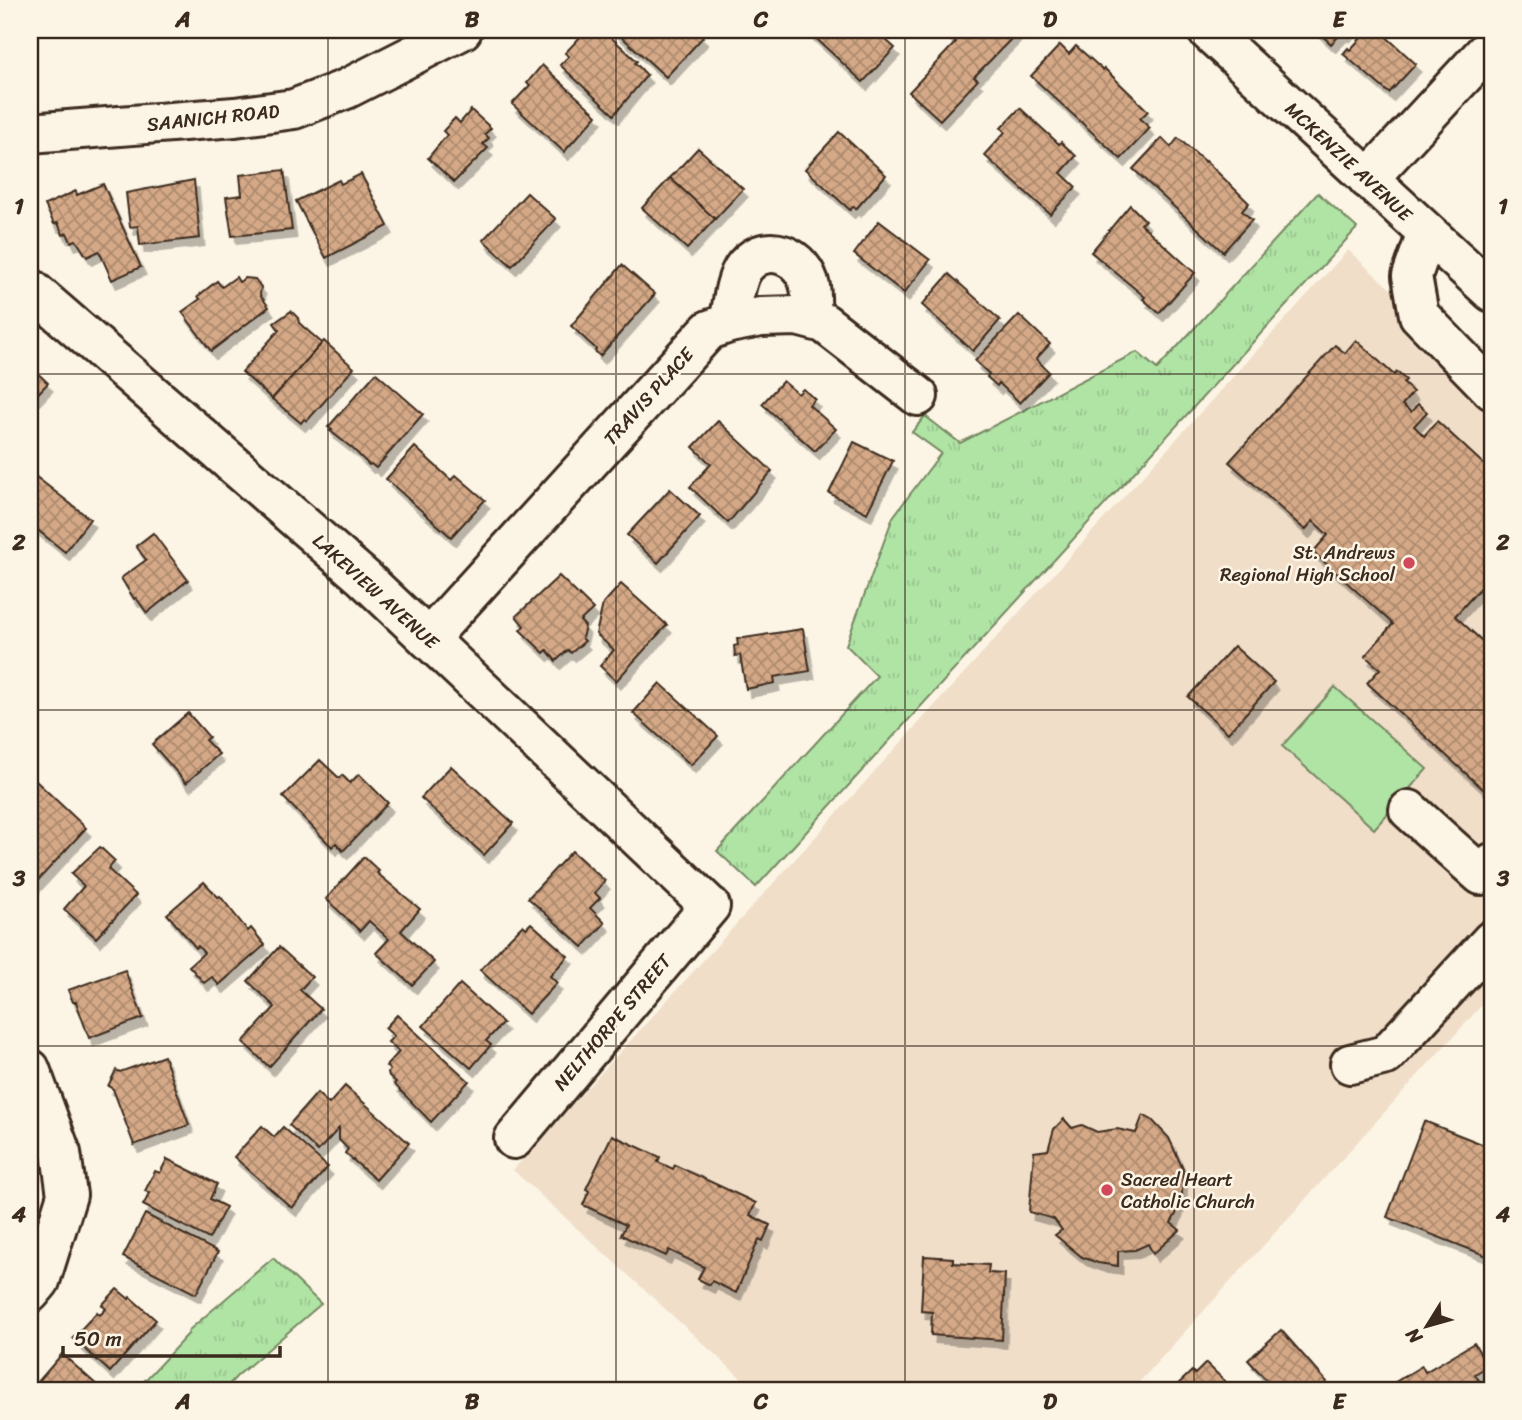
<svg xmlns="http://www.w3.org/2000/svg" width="1522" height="1420" viewBox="0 0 1522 1420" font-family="Sriracha,sans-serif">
<defs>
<pattern id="park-tufts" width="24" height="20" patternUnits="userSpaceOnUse" patternTransform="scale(1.75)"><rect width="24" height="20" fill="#b0e4a5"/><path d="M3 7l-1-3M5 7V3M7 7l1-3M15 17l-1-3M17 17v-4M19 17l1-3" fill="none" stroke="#98c48e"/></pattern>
<pattern id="building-cross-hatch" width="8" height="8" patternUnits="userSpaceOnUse" patternTransform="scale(1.75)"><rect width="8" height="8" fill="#d5a987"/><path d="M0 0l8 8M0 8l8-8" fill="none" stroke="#ae8a6e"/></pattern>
<filter id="shadow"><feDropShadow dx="4.5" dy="8" stdDeviation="0" flood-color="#0004"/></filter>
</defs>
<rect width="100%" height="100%" fill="#fcf5e5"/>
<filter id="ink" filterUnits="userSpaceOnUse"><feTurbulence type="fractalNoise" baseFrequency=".0143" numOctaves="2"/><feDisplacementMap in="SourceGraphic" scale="14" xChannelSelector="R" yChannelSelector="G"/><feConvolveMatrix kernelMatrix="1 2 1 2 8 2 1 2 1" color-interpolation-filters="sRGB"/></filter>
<g filter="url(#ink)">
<!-- built -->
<polygon fill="#f0dec9" points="1348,250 1492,382 1492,994 1132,1390 754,1390 513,1170"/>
<!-- green -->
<polygon fill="#b0e4a5" stroke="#768762" stroke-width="2" points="1335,687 1427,769 1374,829 1282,746"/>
<!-- park -->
<g fill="url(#park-tufts)" stroke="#768762" stroke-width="2">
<polygon points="1318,193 1357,228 756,887 717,851 877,676 846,645 893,517 941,453 912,432 925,416 960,443 1137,352 1157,369"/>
<polygon points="273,1258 321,1304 237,1376 224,1390 136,1390 189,1333 188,1331"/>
</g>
<!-- building -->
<g fill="url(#building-cross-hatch)" stroke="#3b2a1e" stroke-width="2" filter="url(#shadow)">
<polygon points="592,30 603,30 637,61 635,63 647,75 614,115 560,65 569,56 565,53 584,33 587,36"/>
<polygon points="614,30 695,30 703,37 666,77"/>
<polygon points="807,30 875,30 895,48 863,82"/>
<polygon points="947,30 1020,30 974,77 978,80 940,120 909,92 956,42 945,32"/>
<polygon points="1316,30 1349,30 1345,34 1343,32 1331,44"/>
<polygon points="1368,30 1379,30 1416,64 1389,93 1343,54 1348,48 1350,50"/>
<polygon points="1060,45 1069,54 1076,46 1103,70 1104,68 1148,111 1140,119 1150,128 1121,159 1031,76"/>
<polygon points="542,65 597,115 564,152 512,104 530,85 527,83"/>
<polygon points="1020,108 1059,144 1061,142 1076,156 1061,173 1076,187 1050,214 984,155 1005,132 1001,128"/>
<polygon points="471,110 491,128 485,134 489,138 483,144 488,148 454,182 428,158 447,135 443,131 455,118 460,123"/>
<polygon points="839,132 886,175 856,209 854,206 850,210 805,169"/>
<polygon points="1162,138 1171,147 1178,138 1205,162 1206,161 1249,203 1242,211 1252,220 1223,252 1133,169"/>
<polygon points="698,148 743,189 715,219 670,178"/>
<polygon points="284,170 292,230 232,236 226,197 242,195 240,175"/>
<polygon points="361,174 388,226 326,258 296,201 339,180 341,184"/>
<polygon points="670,178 715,219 687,249 642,208"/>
<polygon points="194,180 200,238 140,245 138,226 130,227 126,193"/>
<polygon points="103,184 141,267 112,280 99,251 87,257 76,240 71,242 67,233 63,235 58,223 54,224 45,205 76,191 77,195"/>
<polygon points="527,193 556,219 512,266 483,240"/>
<polygon points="1130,205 1145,220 1141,224 1195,273 1159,313 1143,299 1145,297 1091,252"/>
<polygon points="879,221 930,260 904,293 854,254"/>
<polygon points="622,265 655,294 600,356 595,351 596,349 571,326"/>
<polygon points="949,274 1000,320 973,351 922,305"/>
<polygon points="236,277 239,282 245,278 255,279 261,287 260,295 269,307 211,351 182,312 200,299 198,296 217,281 222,287"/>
<polygon points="291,311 298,318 299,323 322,343 272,399 242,372 279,330 274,323"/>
<polygon points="1019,315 1050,344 1036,359 1049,372 1020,403 999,383 997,386 987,377 989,374 975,361"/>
<polygon points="1356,340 1394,375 1397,372 1406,380 1403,383 1413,392 1402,405 1411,412 1418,404 1427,412 1414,426 1424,436 1437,421 1492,472 1492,575 1455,616 1492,650 1492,781 1484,790 1367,683 1380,669 1365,656 1393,624 1313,552 1328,535 1313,521 1305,530 1229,462 1335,345 1345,353"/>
<polygon points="324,341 354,368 307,421 304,419 301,423 272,399"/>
<polygon points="30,366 48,383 30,402"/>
<polygon points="376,373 423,414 376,468 371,464 369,465 353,449 330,431 332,430 328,427"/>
<polygon points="783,381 798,394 803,389 815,399 809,405 836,429 815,451 762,404"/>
<polygon points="718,421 772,471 728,523 690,487 711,464 693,447"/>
<polygon points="854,442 893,461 867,513 829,493"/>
<polygon points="415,447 451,480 456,475 485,500 451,537 386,479"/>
<polygon points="30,472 90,519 65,552 30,524"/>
<polygon points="670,489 700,516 658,563 627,535"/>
<polygon points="153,533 188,580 147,613 136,598 134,599 121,578 146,560 136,546"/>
<polygon points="559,576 593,609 580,621 585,626 582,638 585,641 571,653 568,650 556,661 547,650 544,653 520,630 524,626 516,616"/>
<polygon points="621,584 667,625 616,681 600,666 614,650 596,634 603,604"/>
<polygon points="803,629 810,671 774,677 775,683 746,689 740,655 735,656 734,646 738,645 737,639"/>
<polygon points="1234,646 1274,682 1228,733 1188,697"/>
<polygon points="660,683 718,736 691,765 633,713"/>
<polygon points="188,713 209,737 205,740 219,754 186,783 152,744"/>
<polygon points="320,760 339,778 342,775 350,783 359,774 388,803 343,851 336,843 332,847 283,797"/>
<polygon points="451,766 513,823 484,855 421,798"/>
<polygon points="36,781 86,828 31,888 30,788"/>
<polygon points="100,847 115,861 108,869 136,895 96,938 64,909 84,886 71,874"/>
<polygon points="572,851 605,881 595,893 600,898 590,908 605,923 583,947 528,898"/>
<polygon points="364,857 379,871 377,873 420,909 401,931 434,962 412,985 376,953 389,939 369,921 360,931 326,899"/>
<polygon points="204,882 218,897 220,896 248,931 251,928 265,945 219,985 212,977 204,983 189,966 204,953 198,946 196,948 167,914"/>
<polygon points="531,923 568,956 550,976 557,983 528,1014 480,970 510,938 523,925 526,928"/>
<polygon points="279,947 312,977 300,990 321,1009 269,1067 243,1042 275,1007 248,981"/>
<polygon points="125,970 143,1018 89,1038 76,1002 73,1002 68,990"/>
<polygon points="460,984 503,1023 486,1041 491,1045 471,1068 423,1026"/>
<polygon points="397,1015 469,1081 431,1122 394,1084 396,1082 389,1076 388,1072 390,1070 386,1066 399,1052 388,1042 394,1036 385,1028"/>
<polygon points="164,1056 189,1125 134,1145 113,1089 108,1086 116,1070 120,1072"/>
<polygon points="345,1086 409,1143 376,1180 345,1153 348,1149 339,1140 339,1128 318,1151 289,1125 317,1093 329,1104"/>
<polygon points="1143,1115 1152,1120 1169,1138 1183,1169 1182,1194 1176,1214 1171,1223 1180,1230 1153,1254 1148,1244 1135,1250 1118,1251 1118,1266 1098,1263 1082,1257 1055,1235 1062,1230 1054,1219 1029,1212 1034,1152 1048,1150 1054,1129 1064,1119 1072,1128 1082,1125 1097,1132 1117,1129 1136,1133"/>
<polygon points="1424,1121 1492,1148 1492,1258 1387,1217"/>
<polygon points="262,1126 274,1137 283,1127 328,1167 292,1208 234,1157"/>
<polygon points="612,1135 660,1157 658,1162 673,1169 675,1165 756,1203 750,1215 770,1225 763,1241 759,1239 736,1293 712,1281 710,1285 698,1279 704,1267 669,1250 666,1256 621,1235 626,1225 583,1205 589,1191 586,1189"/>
<polygon points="167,1159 217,1184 210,1199 226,1207 209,1239 143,1205 150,1193 145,1191 155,1171 160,1173"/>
<polygon points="145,1214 218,1252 196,1294 123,1257"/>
<polygon points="924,1256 953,1258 953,1263 989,1265 988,1273 1005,1274 1002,1340 931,1335 932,1312 921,1311"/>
<polygon points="117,1289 129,1299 130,1297 156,1320 110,1372 73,1338 97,1312 100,1315 106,1309 102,1305"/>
<polygon points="1281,1330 1327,1382 1319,1390 1275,1390 1248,1360"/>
<polygon points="1474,1343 1488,1366 1475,1374 1485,1390 1382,1390 1422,1366 1425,1372"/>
<polygon points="62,1354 98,1386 94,1390 31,1390"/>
<polygon points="1206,1363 1229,1385 1225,1389 1227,1390 1176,1390 1174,1388 1192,1371 1195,1374"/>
</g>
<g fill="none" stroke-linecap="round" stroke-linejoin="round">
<!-- minor casing -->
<g stroke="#3b2a1e" stroke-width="44">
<g id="minor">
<polyline points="30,133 235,117 294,109 346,89 462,30"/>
<polyline points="1368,179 1492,45"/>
<polyline points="1427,233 1412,276 1419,315 1492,390"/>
<polyline points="30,288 364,578 710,906 514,1139"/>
<path d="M729,323C733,306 734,280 745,266C767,240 804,256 810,287C812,297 811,309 811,319"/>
<polyline points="428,639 709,330 729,323 761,317 797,316 824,323 918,396"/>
<polyline points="1409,810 1481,875 1492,863"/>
<polyline points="1350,1064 1386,1055 1492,940"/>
<polyline points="30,1069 61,1153 67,1195 40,1281 30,1293"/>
</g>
</g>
<!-- major casing -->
<g stroke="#3b2a1e" stroke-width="44">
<polyline id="major" points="1207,30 1492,292"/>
</g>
<!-- minor -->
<use href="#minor" stroke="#fcf5e5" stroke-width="38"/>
<!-- major -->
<use href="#major" stroke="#fcf5e5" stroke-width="38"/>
</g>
</g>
<!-- grid -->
<path fill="none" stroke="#3b2a1e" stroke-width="2" stroke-opacity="0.55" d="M328,30V1390M616,30V1390M905,30V1390M1194,30V1390M30,374H1492M30,710H1492M30,1046H1492"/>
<!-- markers -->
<g fill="#d1495b" stroke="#fcf5e5" stroke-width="2.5">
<circle cx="1409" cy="563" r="7"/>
<circle cx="1107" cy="1190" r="7"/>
</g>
<g text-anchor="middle" stroke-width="5" stroke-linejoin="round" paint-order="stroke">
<!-- street labels -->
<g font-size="19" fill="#3b2a1e" stroke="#fcf5e5">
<text transform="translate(213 117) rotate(-6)" y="7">SAANICH ROAD</text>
<text transform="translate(1349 161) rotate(43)" y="7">MCKENZIE AVENUE</text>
<text transform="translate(648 396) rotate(-48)" y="7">TRAVIS PLACE</text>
<text transform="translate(376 591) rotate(42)" y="7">LAKEVIEW AVENUE</text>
<text transform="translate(612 1022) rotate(-50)" y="7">NELTHORPE STREET</text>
</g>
<!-- poi labels -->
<g font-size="19" fill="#3b2a1e" stroke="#fcf5e5" text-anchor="end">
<text x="1395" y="559">St. Andrews<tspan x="1395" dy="22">Regional High School</tspan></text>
<text x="1121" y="1186" text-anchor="start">Sacred Heart<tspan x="1121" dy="22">Catholic Church</tspan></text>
</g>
</g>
<!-- margin -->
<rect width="1522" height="1420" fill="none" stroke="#fcf5e5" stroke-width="77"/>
<!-- north arrow -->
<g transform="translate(1427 1326) rotate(233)" stroke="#fcf5e5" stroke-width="5" paint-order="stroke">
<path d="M0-5L12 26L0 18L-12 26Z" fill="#3b2a1e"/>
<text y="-10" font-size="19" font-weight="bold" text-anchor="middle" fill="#3b2a1e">N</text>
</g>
<!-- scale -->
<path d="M63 1346v10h217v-10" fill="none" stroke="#3b2a1e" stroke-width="3.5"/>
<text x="74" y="1346" font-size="21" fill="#3b2a1e" stroke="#fcf5e5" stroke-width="5" paint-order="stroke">50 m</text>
<rect x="38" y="38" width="1446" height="1344" fill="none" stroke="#3b2a1e" stroke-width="2.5"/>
<g font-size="23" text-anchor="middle" font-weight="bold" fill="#3b2a1e">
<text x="183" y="27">A</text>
<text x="472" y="27">B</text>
<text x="761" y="27">C</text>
<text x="1050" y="27">D</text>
<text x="1339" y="27">E</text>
<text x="19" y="214">1</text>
<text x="1503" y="214">1</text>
<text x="19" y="550">2</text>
<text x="1503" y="550">2</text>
<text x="19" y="886">3</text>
<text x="1503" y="886">3</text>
<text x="19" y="1222">4</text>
<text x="1503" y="1222">4</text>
<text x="183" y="1409">A</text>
<text x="472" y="1409">B</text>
<text x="761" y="1409">C</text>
<text x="1050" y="1409">D</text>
<text x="1339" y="1409">E</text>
</g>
</svg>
